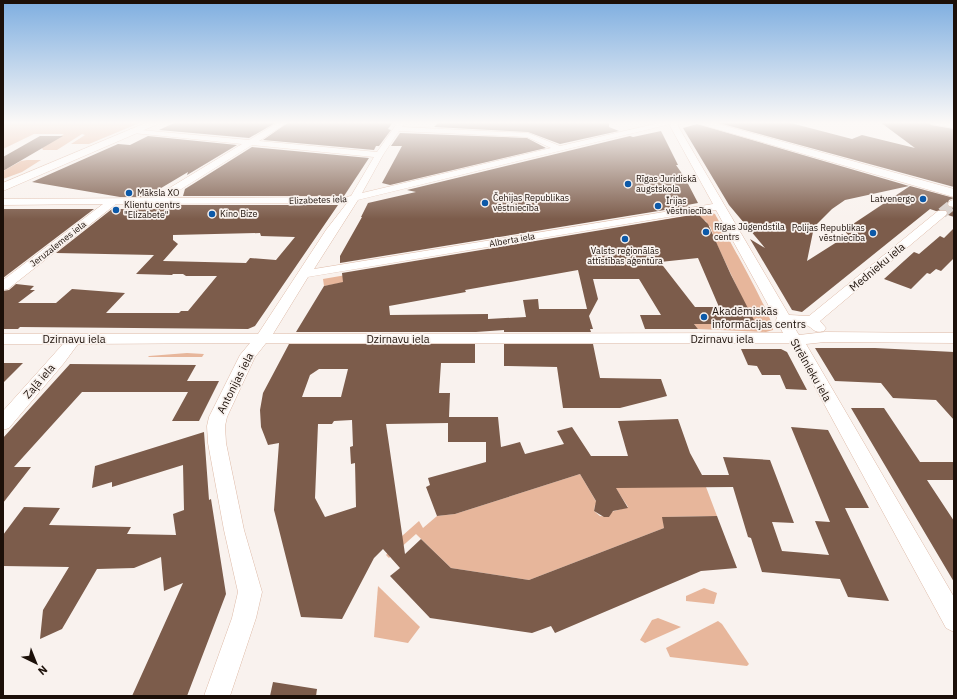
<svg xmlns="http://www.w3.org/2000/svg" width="957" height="699" viewBox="0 0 957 699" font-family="'IBM Plex Sans',sans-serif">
<rect width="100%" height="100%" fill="#f9f2ee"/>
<!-- green -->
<g fill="#e7b69b">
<polygon points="3,122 142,122 89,144 71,144 85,135 82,134 57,150 43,150 42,148 64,134 34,134 3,149"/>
<polygon points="27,160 41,160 22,172 3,179 3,172 5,170 21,161"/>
<path d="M709,212L715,214C723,229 775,320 773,330L766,332L698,329L694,324L753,321L712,234H713L710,226H708L706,221L701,219L324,286L323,279Z"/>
<polygon points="187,353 204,354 202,357 148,357 149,356"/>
<polygon points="580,474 597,503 595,505 594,511 600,516 609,517 611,512 628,507 613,484 706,487 717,516 663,517 664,528 529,580 451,568 416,534 389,558 386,555 402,536 419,521 423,528 437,516 455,514"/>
<polygon points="378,586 420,627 408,643 374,637"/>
<polygon points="704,588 717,593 714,604 686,601 686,596"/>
<polygon points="658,618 681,627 645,643 640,640 652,620"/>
<polygon points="718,621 722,624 749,664 747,666 670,657 666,648"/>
</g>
<!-- building -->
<g fill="#7c5c4b" fill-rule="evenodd">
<polygon points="176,122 277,122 249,138 159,130"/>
<polygon points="289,122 393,122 388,129 391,130 379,146 376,146 374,150 263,140"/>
<polygon points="439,122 569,123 570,122 606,122 606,123 609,123 609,127 619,131 560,144 528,132 434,127"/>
<polygon points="715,122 787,122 852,139 862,135 915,148 880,122 929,122 931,125 954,129 954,187"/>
<polygon points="697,124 909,186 845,200 832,209 814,227 807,261 848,235 844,230 910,186 954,198 949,200 947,205 949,207 954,208 954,217 948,215 948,212 946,210 936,211 930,209 802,312 792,310 750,239 765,248 729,205 683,128"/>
<polygon points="661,131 678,165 676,165 685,178 698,203 687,205 689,206 340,263 340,256 362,217 361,217 368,203 416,192 407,190 630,136 633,137"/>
<polygon points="400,133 527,138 546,148 390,185 382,183 402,146 391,146"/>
<polygon points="40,136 63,136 3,171 3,157"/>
<polygon points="148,136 237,145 187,175 188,172 146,197 120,197 32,182 118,144 130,145"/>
<polygon points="252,147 369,158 344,196 183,196 185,189"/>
<path d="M181,205H338L255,326L248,329L20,327L18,329H3V291L9,290L16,284L34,286L30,290H35L18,303H56L72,289L125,293L106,313H179L181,311H188L217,276H186L183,274H173L172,275L136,274L154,255L56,253L112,209H181ZM260,233L261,236L295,237L276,260L250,258L246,263L163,261L178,244L173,240V235Z"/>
<polygon points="3,209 94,209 3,278"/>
<path d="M698,214L708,224L731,275L755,322L745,324H694L698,329H645L640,315H661L639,279H593L598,299L589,316L593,329H590L591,332H504V330L476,332H296L324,286L343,282L342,273ZM698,258L719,307H695L660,262ZM578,270L587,309H539L538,299L523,300L526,317L488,319V314L390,315L389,306L466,292L465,290Z"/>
<polygon points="954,228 954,258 941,271 936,269 930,274 927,273 911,289 884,279 914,252 919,254 940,236 944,238"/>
<path d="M289,344H475V363H441L439,393H450L449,417H498L501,447L520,442L525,454L564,444L557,431L572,427L591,456H628L618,421L678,419L690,453L702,475H729L723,457L770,460L794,523L772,522L782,551L829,555L815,521L830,522L791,427L828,430L869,508H845L889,601L848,597L840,579L762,572L751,538L748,537L733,487L616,488L628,508L613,511L609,517H604L594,511L596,501L580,474L455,514L437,516L426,487L430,485L428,478L486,462V442H448V420V423L386,424L405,554L421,539L451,568L529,580L664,528L662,517L717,516L737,568L701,571L555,633L551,626L532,633L430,618L390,576L400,568L383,549L374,558L342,619L301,617L274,510L279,443L268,445L261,427L260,410L263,393ZM319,369H348L341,397H302L310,375ZM352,420L353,446L350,447L351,464L355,463L356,507L325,517L315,498L318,424H332L334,421Z"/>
<polygon points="504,344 593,344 600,378 661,379 667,396 620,408 563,408 557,367 504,366"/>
<polygon points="815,348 875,348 954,352 954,420 936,400 893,398 881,383 835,381"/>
<polygon points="741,349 781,349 787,352 807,390 786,389 780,375 762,375 757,366 748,365"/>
<polygon points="3,363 23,363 3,383"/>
<polygon points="70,364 196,365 187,381 219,381 199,421 172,421 188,392 82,392 14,467 31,467 3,503 3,438"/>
<polygon points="851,408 884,408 920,462 954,462 954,480 927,480 954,521 954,582"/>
<polygon points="204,432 209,500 211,499 226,594 187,696 132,696 183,583 164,591 161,557 134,568 97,569 62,629 40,639 43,610 69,567 3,566 3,535 24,507 60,508 49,525 131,527 127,534 176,535 173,514 184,510 183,465 112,487 112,482 92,488 95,466"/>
<polygon points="273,682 317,689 316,696 270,696"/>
</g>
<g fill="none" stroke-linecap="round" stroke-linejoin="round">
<!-- minor-tunnel -->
<polyline stroke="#d8d0cc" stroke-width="11" stroke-dasharray="11 5.5" stroke-linecap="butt" points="942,213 953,204"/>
<!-- minor casing -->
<g stroke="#debaa7" stroke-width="1">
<g id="minor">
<path d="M279,122H288L259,141L377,152L398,122H405L402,127L528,133L560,146L663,122H679L678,126L789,315L809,316L938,211H946L947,213L946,215L820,321L826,328L824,331C813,334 814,328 806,325C802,323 796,324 792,324L799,335L825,332L954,333V343L825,342L806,344L954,597V632L946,628L791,343H266L255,357L227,417L225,426L226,443L244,530L262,592L256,618L230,696H204L232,618L238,592L224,530L208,443L207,426L209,417L240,355L250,343L78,344L64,363L9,428L3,430V411L63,344H3V334H258L326,230L347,203L116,204L8,289L3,290V280L103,204L3,205V199L153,198L242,144L133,133H130V129L249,140ZM671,124L670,126L713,204L314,269L358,200ZM399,131L527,137L551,148L362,193L383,155ZM252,145L374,157L351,196L346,197L167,198ZM710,210H716L771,310L777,318L776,320L783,333L273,334L308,277Z"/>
<polygon points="930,122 943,122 954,124 954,128 931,124"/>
<polygon points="954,200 954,207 949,206 948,204 950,201"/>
</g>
</g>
<!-- major casing -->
<g stroke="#debaa7" stroke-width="1">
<g id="major">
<polygon points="148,122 160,122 158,124 3,191 3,183"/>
<polygon points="697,122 711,122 954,189 954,197 699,124"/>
</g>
</g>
<!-- minor -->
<use href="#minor" fill="#fff" fill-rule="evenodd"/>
<!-- major -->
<use href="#major" fill="#fff" fill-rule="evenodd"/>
</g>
<!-- sky -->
<linearGradient id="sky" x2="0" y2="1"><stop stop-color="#7eaee0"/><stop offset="0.56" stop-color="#fcf9f7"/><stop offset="1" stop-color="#fcf9f7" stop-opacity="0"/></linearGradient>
<rect width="957" height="219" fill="url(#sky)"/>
<!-- markers -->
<g fill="#0c59a8" stroke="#f9f2ee" stroke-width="1.5">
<circle cx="628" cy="184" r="4"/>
<circle cx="129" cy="193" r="4"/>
<circle cx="923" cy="199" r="4"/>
<circle cx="485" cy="203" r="4"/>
<circle cx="658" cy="206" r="4"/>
<circle cx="116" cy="210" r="4"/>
<circle cx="212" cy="214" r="4"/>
<circle cx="706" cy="232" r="4"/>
<circle cx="873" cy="233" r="4"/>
<circle cx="625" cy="239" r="4"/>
<circle cx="704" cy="317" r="4"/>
</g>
<g text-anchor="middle" stroke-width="3.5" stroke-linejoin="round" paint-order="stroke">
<!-- far-poi labels -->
<g font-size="9" fill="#1c1009" stroke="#f9f2ee" text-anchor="start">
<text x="636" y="182">Rīgas Juridiskā<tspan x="636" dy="10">augstskola</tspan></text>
<text x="137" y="196">Māksla XO</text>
<text x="493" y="201">Čehijas Republikas<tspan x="493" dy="10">vēstniecība</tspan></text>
<text x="915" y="202" text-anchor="end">Latvenergo</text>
<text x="666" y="204">Īrijas<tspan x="666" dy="10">vēstniecība</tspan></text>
<text x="124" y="208">Klientu centrs<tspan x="124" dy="10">"Elizabete"</tspan></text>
<text x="220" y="217">Kino Bize</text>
<text x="714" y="230">Rīgas Jūgendstila<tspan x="714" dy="10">centrs</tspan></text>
<text x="865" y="231" text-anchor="end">Polijas Republikas<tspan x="865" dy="10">vēstniecība</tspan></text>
<text x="625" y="254" text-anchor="middle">Valsts reģionālās<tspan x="625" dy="10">attīstības aģentūra</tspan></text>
</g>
<!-- far-street labels -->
<g font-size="9" fill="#1c1009" stroke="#f9f2ee">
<text transform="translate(318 200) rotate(-2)" y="3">Elizabetes iela</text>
<text transform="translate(512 240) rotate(-10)" y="3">Alberta iela</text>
<text transform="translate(58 244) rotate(-38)" y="3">Jeruzalemes iela</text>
</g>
<!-- street labels -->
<g font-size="11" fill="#1c1009" stroke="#f9f2ee">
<text transform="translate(877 267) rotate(-40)" y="4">Mednieku iela</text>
<text x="74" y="343">Dzirnavu iela</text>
<text x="398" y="343">Dzirnavu iela</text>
<text x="722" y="343">Dzirnavu iela</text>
<text transform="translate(811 370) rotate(60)" y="4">Strēlnieku iela</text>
<text transform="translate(39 381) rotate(-49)" y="4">Zaļā iela</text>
<text transform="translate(235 383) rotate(-63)" y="4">Antonijas iela</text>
</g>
<!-- poi labels -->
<g font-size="11" fill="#1c1009" stroke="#f9f2ee" text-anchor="start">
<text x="712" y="315">Akadēmiskās<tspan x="712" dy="13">informācijas centrs</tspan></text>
</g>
</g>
<!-- border -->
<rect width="957" height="699" fill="none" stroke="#1c1009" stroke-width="8"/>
<!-- north arrow -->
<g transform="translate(36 663) rotate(137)" stroke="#f9f2ee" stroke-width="3" paint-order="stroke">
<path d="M0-3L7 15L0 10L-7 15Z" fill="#1c1009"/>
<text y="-6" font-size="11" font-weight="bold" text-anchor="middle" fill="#1c1009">N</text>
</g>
</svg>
